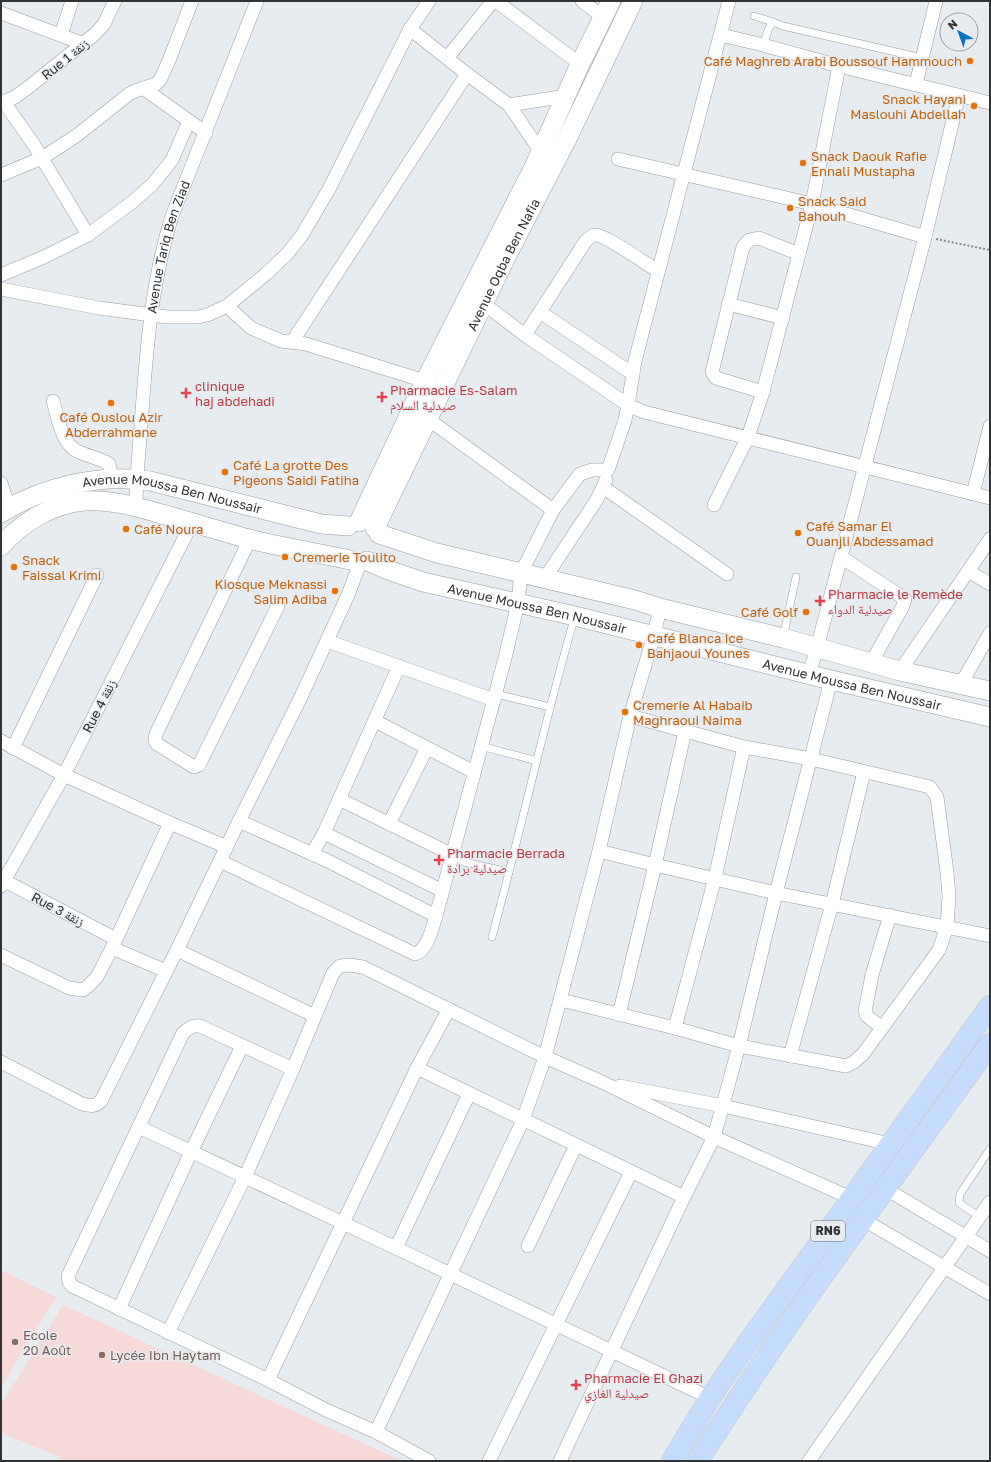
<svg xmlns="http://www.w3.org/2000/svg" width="991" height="1462" viewBox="0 0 991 1462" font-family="'Golos Text','Noto Naskh Arabic',sans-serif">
<rect width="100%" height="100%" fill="#e7ecf1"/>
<!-- education -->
<g fill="#f5dad7">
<polygon points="1,1270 56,1297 1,1387"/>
<polygon points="63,1305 402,1461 59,1461 60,1457 1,1433 1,1404"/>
</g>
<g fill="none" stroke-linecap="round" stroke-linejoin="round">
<!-- lane casing -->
<g stroke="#979ba0" stroke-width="8">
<g id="lane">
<polyline points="754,16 773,22"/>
<polyline points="763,45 769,28 773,22 783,26 922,58"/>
<polyline points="783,638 796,577"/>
<polyline points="496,694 550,707"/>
<polyline points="481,746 537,761"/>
<polyline points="453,855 464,862 509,872"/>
<path d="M492,937C521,831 544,722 575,616"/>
<polyline points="980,1217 959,1203 960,1194 990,1149"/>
</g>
</g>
<!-- street casing -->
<g stroke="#979ba0" stroke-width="14">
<g id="street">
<polyline points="496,1 580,64"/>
<polyline points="582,1 603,17"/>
<polyline points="729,1 635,361 628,405 644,412 990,498"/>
<polyline points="1,13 84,44"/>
<polyline points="410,29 467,74 509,105 541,152"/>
<polyline points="61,35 72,1"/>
<polyline points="721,35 763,45 839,66 990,103"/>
<polyline points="447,58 493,1"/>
<polyline points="916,84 936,1"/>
<polyline points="143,88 206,133"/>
<polyline points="4,102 34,145 88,235"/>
<polyline points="1,103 15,97 30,86 95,34 104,24 115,1"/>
<polyline points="509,105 566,96"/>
<polyline points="618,159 812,204 925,237"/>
<polyline points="1,175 42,158 76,136 129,94 135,91 156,84 160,80 168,63 192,1"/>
<polyline points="1,275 44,257 88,235 131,203 152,185 172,160 189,121"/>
<polyline points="1,289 99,308 167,317 198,317 207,315 227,306 266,274 288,253 302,235 329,189 410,29 429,1"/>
<polyline points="484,304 525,335 628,405 625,420 608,470 592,470 580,474 553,510"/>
<polyline points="728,304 783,318"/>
<polyline points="227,306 251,328 281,341 306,344 425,381"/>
<polyline points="540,312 633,374"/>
<path d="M525,335L585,242C588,239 591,235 595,235C604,234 648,265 658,271"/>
<polyline points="292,342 467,74"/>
<polyline points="763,392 716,378 712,372 743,247 749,240 759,238 799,254"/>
<path d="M53,401C58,417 61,443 77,451C87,456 99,458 109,464L112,479"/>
<polyline points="1,483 9,508"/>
<polyline points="603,487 727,574"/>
<polyline points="973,494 990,426"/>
<polyline points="714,505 748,437 763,392 812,204 839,66"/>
<path id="s1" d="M136,507C136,479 139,453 141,425C146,355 151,283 172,216L257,1"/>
<polyline points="250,539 156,734 155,740 157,744 194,767 199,765 278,606"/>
<polyline points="841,557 905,599 903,606 871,663"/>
<polyline points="968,571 990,584"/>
<polyline points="545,578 596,501 603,487 606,480"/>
<polyline points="327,641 494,700"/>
<polyline points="900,671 990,539"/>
<polyline points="809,674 817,648 925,237 959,95"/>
<polyline points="961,684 990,633"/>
<polyline points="375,721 474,772"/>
<polyline points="1,741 64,775 170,823 227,847"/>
<polyline points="13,748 97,575"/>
<polyline points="339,799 453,855"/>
<polyline points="239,821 328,861 436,916"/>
<polyline points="389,824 427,748"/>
<polyline points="324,833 443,891"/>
<polyline points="599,851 655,865 776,893 990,936"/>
<polyline points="312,854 324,833 399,666"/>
<path d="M220,861L415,954C428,950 432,928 436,916L505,658L518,603L521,573L553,510L428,419"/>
<polyline points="1,879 116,939"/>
<polyline points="1,886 64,775 192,523"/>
<polyline points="112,948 166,971"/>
<polyline points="177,950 315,1016"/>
<polyline points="1,955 69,988 83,990 88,986 97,977 112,948 170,823"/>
<polyline points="561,1000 675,1028 739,1046 846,1066 854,1062 863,1054 939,950 947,927 949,896 947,872 937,797 930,787 811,759 744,747 630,716"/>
<polyline points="619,1015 655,865 685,731"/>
<polyline points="675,1028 715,878 744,747"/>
<polyline points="882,1028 867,1016 865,1011 872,975 890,915"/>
<polyline points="790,1056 832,904 864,772"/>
<path d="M1,1062L82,1104C90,1106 95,1107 101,1101L177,950L239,821L299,701L348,595L360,563"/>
<polyline points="417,1068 684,1197"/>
<path d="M293,1069L200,1026C192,1025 189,1028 183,1033L68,1276L69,1282L72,1286L268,1380L326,1410L376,1432L429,1461"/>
<polyline points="620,1086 723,1106 890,1144"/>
<polyline points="139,1127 396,1248 710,1398"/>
<polyline points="886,1189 990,1251"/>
<polyline points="864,1220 990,1294"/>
<polyline points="528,1246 576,1145"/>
<polyline points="396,1248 469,1094"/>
<polyline points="119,1309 191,1152 242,1046"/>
<polyline points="168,1333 245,1177 293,1069 333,973 340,966 350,965 363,967 545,1057 602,1082 714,1137 851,1198"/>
<polyline points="268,1380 417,1068 449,1009"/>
<polyline points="376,1432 523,1120 545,1057 599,851 630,716 654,635 660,608"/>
<polyline points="489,1461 631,1172"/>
<polyline points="560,1461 684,1197 714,1137 739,1046 776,893 831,680"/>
<polyline points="809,1461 990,1202"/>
</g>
</g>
<!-- secondary casing -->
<g stroke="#979ba0" stroke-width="20">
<g id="secondary">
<path id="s2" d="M1,513C42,487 101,473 150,481L321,524L348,526"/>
<polyline points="359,522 425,381 534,167 580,64 611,1"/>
<path id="s3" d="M375,528L504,261L567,139L633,1"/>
<polyline points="379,534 437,553 635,600 660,608 783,638 900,671 990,691"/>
<path d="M1,546C22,522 52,504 84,501C110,499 137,507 162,514C191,522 220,531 249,539C282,547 317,553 350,560"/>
<path id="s4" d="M367,561L391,571L423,582L575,616L831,680L990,717"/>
</g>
</g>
<!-- primary casing -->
<g stroke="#c9caca" stroke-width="22">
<g id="primary">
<polyline points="672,1461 710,1398 747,1344 990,1006"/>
<path d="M698,1461C788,1318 891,1182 990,1044"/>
</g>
</g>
<!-- path -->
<polyline stroke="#85888c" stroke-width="2" stroke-dasharray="2 2" stroke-linecap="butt" points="936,239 990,250"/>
<!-- lane -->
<use href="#lane" stroke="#fff" stroke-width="7"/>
<!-- street -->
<use href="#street" stroke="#fff" stroke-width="13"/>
<!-- secondary -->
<use href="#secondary" stroke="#fff" stroke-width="19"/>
<!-- primary -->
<use href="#primary" stroke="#c6dcfd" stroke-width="21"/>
</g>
<!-- markers -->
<g fill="#e8710a" stroke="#e7ecf1" stroke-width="1.5">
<circle cx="970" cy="61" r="4"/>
<circle cx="974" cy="106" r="4"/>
<circle cx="803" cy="163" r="4"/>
<circle cx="790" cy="208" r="4"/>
<circle cx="111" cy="403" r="4"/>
<circle cx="225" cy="472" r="4"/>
<circle cx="126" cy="529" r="4"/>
<circle cx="798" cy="533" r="4"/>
<circle cx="285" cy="557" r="4"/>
<circle cx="14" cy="567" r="4"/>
<circle cx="335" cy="591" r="4"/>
<circle cx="806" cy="612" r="4"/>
<circle cx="639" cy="645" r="4"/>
<circle cx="625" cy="712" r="4"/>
</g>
<g fill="#e0444e" stroke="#e7ecf1" stroke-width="1.5">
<path d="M184 387h4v4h4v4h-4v4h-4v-4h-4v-4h4z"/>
<path d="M380 391h4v4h4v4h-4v4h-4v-4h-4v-4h4z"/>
<path d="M818 595h4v4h4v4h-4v4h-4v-4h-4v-4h4z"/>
<path d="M437 854h4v4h4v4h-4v4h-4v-4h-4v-4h4z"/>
<path d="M574 1379h4v4h4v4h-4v4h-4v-4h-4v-4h4z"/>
</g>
<g fill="#8d6e63" stroke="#e7ecf1" stroke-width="1.5">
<circle cx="15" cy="1342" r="4"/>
<circle cx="102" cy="1355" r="4"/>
</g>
<g text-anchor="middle" stroke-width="3" stroke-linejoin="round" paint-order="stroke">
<!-- shield labels -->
<rect fill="#e7ecf1" stroke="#676a6d" stroke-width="1" x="811" y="1221" width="34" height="20" rx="3"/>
<g font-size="12" font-weight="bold" fill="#303234">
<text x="828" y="1235">RN6</text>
</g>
<!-- street labels -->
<g font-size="13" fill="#303234" stroke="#e7ecf1">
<text transform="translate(65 59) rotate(-39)" y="5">Rue 1 زنقة</text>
<text dy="5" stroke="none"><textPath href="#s1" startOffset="263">Avenue Tariq Ben Ziad</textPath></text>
<text dy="5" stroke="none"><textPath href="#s3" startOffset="293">Avenue Oqba Ben Nafia</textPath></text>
<text dy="5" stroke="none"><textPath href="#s2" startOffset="179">Avenue Moussa Ben Noussair</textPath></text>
<text dy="5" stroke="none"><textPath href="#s4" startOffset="177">Avenue Moussa Ben Noussair</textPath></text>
<text dy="5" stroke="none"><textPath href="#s4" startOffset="501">Avenue Moussa Ben Noussair</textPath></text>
<text transform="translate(99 706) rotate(-63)" y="5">Rue 4 زنقة</text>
<text transform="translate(58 909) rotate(28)" y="5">Rue 3 زنقة</text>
</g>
<!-- food labels -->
<g font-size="13" fill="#c56008" stroke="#e7ecf1" text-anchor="start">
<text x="962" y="66" text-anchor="end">Café Maghreb Arabi Boussouf Hammouch</text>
<text x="966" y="104" text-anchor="end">Snack Hayani<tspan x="966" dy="15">Maslouhi Abdellah</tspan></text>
<text x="811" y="161">Snack Daouk Rafie<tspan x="811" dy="15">Ennali Mustapha</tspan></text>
<text x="798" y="206">Snack Said<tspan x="798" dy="15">Bahouh</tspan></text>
<text x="111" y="422" text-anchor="middle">Café Ouslou Azir<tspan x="111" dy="15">Abderrahmane</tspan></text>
<text x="233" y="470">Café La grotte Des<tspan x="233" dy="15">Pigeons Saidi Fatiha</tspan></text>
<text x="806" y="531">Café Samar El<tspan x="806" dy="15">Ouanjli Abdessamad</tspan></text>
<text x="134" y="534">Café Noura</text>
<text x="293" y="562">Cremerie Toulito</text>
<text x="22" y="565">Snack<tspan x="22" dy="15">Faissal Krimi</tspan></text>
<text x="327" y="589" text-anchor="end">Kiosque Meknassi<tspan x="327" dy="15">Salim Adiba</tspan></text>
<text x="798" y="617" text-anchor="end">Café Golf</text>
<text x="647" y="643">Café Blanca Ice<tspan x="647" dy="15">Bahjaoui Younes</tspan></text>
<text x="633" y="710">Cremerie Al Habaib<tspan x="633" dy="15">Maghraoui Naima</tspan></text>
</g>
<!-- health labels -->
<g font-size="13" fill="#be3a42" stroke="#e7ecf1" text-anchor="start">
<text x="195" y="391">clinique<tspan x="195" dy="15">haj abdehadi</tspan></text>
<text x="390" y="395">Pharmacie Es-Salam<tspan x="390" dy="15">صيدلية السلام</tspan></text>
<text x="828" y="599">Pharmacie le Remède<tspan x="828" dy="15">صيدلية الدواء</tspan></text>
<text x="447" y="858">Pharmacie Berrada<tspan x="447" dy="15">صيدلية برادة</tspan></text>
<text x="584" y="1383">Pharmacie El Ghazi<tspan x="584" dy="15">صيدلية الغازي</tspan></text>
</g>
<!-- education labels -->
<g font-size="13" fill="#785e54" stroke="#e7ecf1" text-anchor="start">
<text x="23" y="1340">Ecole<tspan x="23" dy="15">20 Août</tspan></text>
<text x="110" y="1360">Lycée Ibn Haytam</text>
</g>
</g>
<!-- border -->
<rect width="991" height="1462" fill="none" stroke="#303234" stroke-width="4"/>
<!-- north arrow -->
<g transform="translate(959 32) rotate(319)"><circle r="19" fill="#e7ecf1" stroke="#9ea2a5"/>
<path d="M0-3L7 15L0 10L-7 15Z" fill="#0873be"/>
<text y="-6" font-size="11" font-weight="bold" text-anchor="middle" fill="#303234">N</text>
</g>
</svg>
